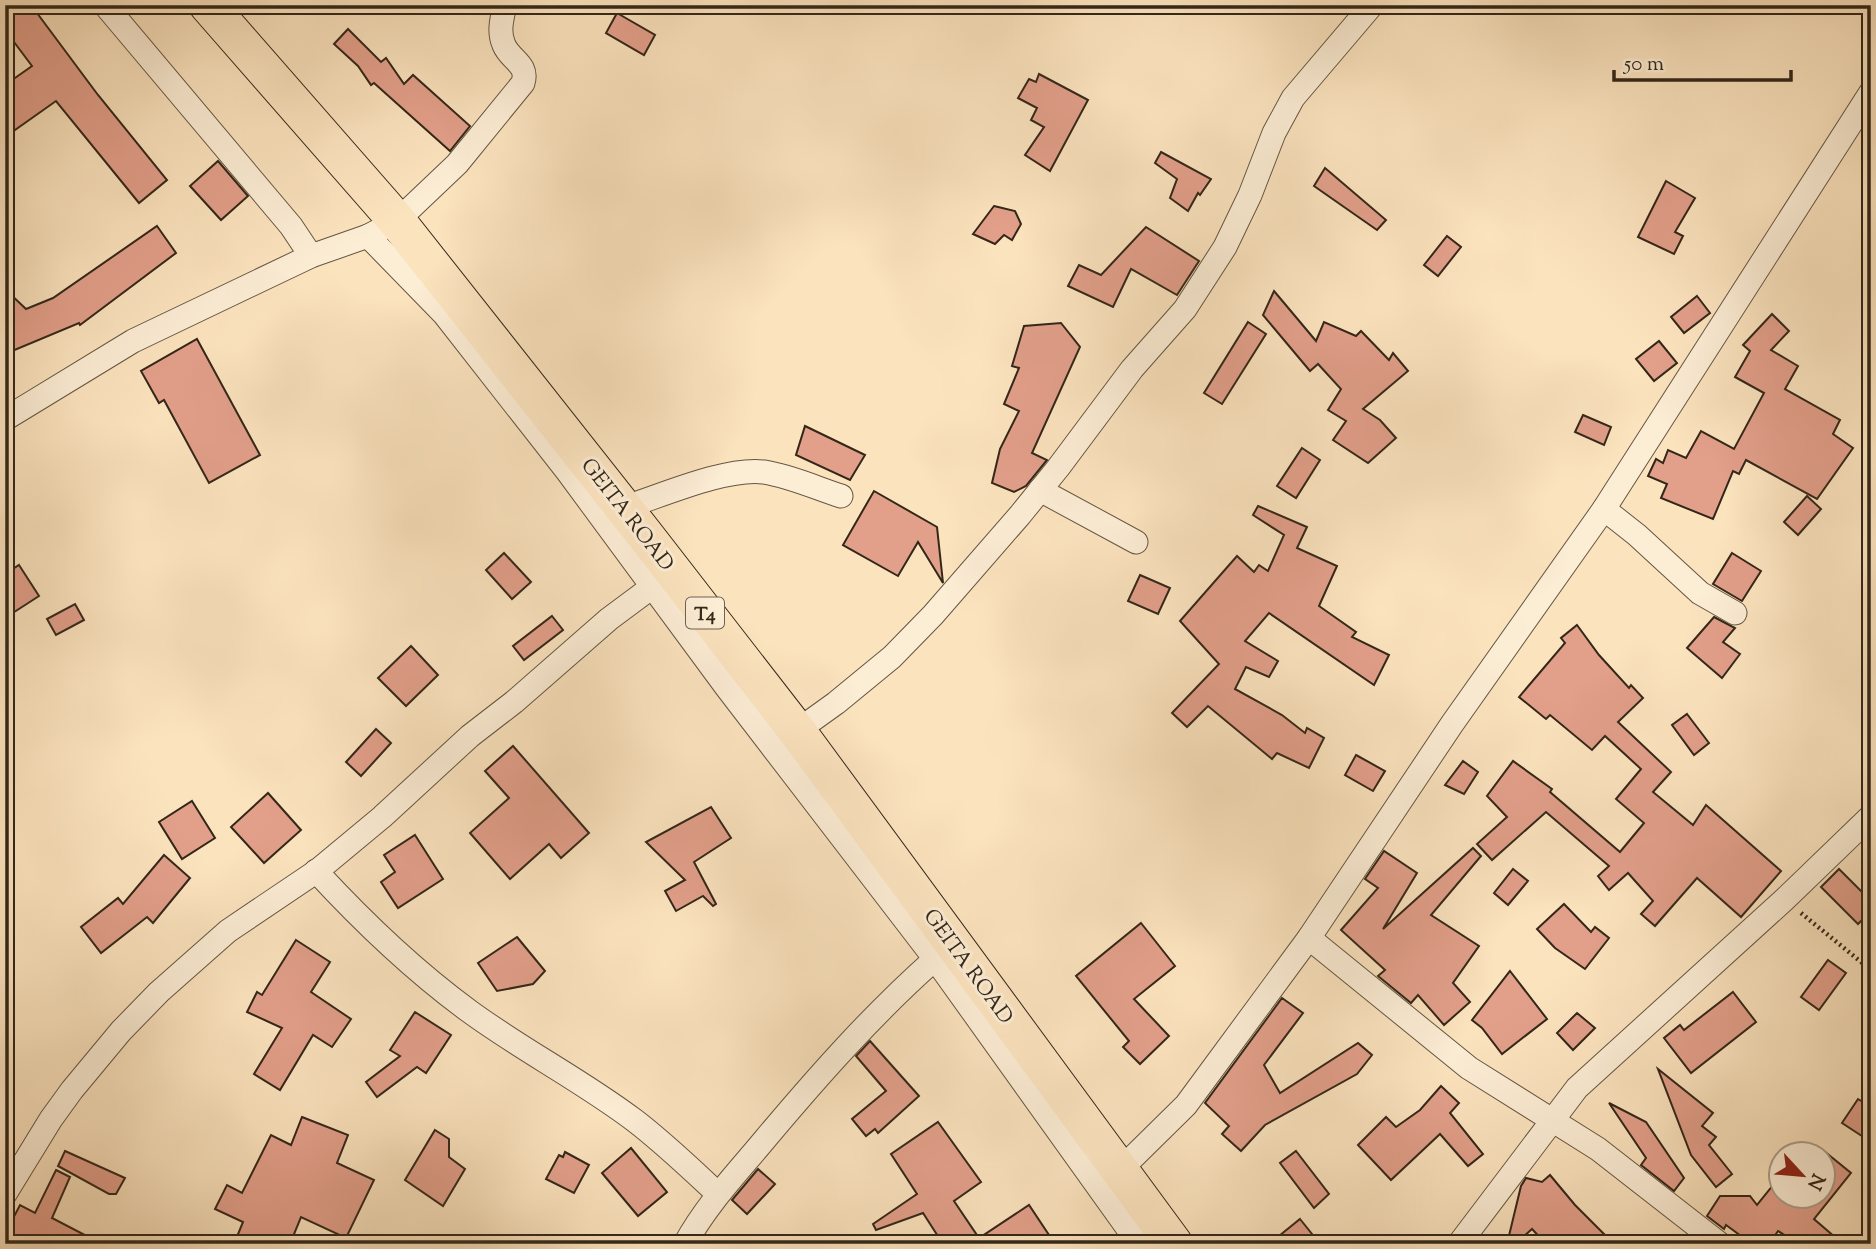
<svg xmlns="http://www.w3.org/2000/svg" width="1876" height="1249" viewBox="0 0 1876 1249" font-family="'Sorts Mill Goudy',serif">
<rect width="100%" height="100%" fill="#fbe3be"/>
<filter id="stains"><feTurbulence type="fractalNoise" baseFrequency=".00286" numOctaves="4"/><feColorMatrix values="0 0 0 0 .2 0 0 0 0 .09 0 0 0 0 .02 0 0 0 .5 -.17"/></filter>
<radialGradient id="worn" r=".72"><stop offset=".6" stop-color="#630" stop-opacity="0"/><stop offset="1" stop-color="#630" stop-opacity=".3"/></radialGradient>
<!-- building -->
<g fill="#e29f8a" stroke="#332719" stroke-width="2">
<polygon points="5,5 31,5 98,95 167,180 139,203 56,101 5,137 5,85 32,66 5,30"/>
<polygon points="617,13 655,35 644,55 606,33"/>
<polygon points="348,29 381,62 386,58 404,84 413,75 470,126 450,151 374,83 371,85 358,66 334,44"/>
<polygon points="1039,74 1088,100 1050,171 1025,155 1044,127 1031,120 1037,108 1018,98 1029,79 1036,82"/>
<polygon points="1161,152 1211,179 1200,195 1198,193 1188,211 1170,198 1177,179 1155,163"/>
<polygon points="218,161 248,196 221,220 190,186"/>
<polygon points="1325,168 1386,220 1377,230 1314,186"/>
<polygon points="1666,181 1695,198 1675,232 1683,236 1674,254 1638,237"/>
<polygon points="994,206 1015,211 1021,224 1012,240 1004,235 995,244 973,234"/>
<polygon points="157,226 176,253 80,325 79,323 5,354 5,289 26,309 53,298"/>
<polygon points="1146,227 1199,261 1177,295 1131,269 1113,307 1068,286 1079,265 1101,275"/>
<polygon points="1447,236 1461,247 1438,276 1424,265"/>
<polygon points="1274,291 1316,341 1324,322 1356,336 1361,331 1389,360 1393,353 1408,371 1363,409 1380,420 1396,438 1368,463 1333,440 1346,421 1328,410 1341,389 1318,364 1310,371 1263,315"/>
<polygon points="1697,296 1710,313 1684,333 1671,317"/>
<polygon points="1772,314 1789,331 1771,350 1798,366 1785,389 1840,420 1833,434 1853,448 1817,499 1746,460 1739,474 1733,471 1713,519 1661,498 1667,484 1648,476 1656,459 1663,463 1668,450 1686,458 1701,431 1734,449 1764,393 1735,377 1750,351 1743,345"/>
<polygon points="1248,322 1266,334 1222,404 1204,393"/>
<polygon points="1061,323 1080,347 1032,453 1047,460 1026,486 1014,492 992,483 1000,449 1019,411 1004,404 1019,368 1012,366 1024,326"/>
<polygon points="197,339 260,455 209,483 164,400 159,403 141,371"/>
<polygon points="1659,341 1677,363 1654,381 1636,359"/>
<polygon points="1583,415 1611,427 1604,445 1575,432"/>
<polygon points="805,426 865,455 850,480 796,455"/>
<polygon points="1302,448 1320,460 1296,498 1277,486"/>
<polygon points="874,491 937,527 943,583 918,542 898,576 843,545"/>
<polygon points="1807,496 1821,509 1798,535 1784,522"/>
<polygon points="1258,506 1307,527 1297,548 1337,566 1319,606 1356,632 1352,637 1389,655 1374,685 1269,613 1245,641 1278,661 1269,677 1246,667 1235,689 1282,715 1305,733 1307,728 1324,738 1309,768 1277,753 1272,759 1208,706 1187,727 1172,713 1219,664 1180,621 1237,556 1254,572 1259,565 1268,571 1284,535 1253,515"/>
<polygon points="504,553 531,582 512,599 486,570"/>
<polygon points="1732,553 1761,571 1742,601 1713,584"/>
<polygon points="19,565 39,596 5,618 5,574"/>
<polygon points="1140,575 1170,588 1158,614 1128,601"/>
<polygon points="75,604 84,620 56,635 47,619"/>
<polygon points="552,616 563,630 524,660 513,646"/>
<polygon points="1714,617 1735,628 1723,642 1740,654 1722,678 1687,648"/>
<polygon points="1577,625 1599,655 1629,688 1631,685 1643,698 1618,722 1671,772 1653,792 1693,825 1706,805 1781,871 1741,917 1697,878 1655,926 1641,914 1653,901 1628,873 1609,890 1598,876 1609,866 1546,812 1492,860 1477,844 1507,817 1487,796 1513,761 1552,789 1550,792 1620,852 1644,823 1616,799 1641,769 1605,736 1592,750 1550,715 1546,719 1519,697 1565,643 1561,638"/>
<polygon points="411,646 438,675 406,706 378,678"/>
<polygon points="1687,714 1709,743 1694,755 1672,725"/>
<polygon points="376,729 391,743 361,776 346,762"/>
<polygon points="513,746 589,833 561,858 549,844 510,879 470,833 509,798 485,771"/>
<polygon points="1356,755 1385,771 1373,791 1345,775"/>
<polygon points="1463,761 1478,772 1464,794 1445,785"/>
<polygon points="268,793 301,830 264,863 231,827"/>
<polygon points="192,801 215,838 182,859 159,822"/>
<polygon points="711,807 731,838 694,862 716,904 713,906 703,896 676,911 665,891 685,880 646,842"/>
<polygon points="415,835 443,879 398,908 381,882 395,872 384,855"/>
<polygon points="1473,848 1481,856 1431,915 1479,946 1453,983 1470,1002 1444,1025 1418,995 1411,1003 1378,976 1385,970 1341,930 1378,888 1365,879 1384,851 1417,873 1383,929"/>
<polygon points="164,855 190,878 153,923 147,917 101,953 81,927 118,898 123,904"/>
<polygon points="1513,869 1528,881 1508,905 1494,893"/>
<polygon points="1839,869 1871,901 1871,911 1858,924 1821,887"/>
<polygon points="1564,904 1591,932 1595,927 1609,938 1585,969 1555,948 1537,929"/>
<polygon points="1141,923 1175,966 1134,999 1169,1036 1140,1064 1123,1047 1129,1041 1076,976"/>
<polygon points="517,937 545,971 533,984 497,991 478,963"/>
<polygon points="296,940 330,962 311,992 351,1019 332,1047 313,1035 280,1090 254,1074 282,1028 247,1012 257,992 262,995"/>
<polygon points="1828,960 1846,973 1819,1010 1801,997"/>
<polygon points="1510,971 1547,1019 1502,1054 1482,1028 1472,1020"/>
<polygon points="1733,992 1756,1022 1691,1073 1664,1038 1680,1025 1684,1030"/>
<polygon points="1282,998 1303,1013 1264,1065 1280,1093 1358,1043 1372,1055 1357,1074 1265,1125 1241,1151 1222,1134 1229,1126 1205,1103"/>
<polygon points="415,1012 451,1035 426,1073 417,1067 377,1097 366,1082 400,1056 390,1050"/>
<polygon points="1577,1013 1595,1028 1573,1050 1557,1033"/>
<polygon points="870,1041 919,1096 878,1133 875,1129 866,1136 852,1119 886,1091 856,1056"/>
<polygon points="1658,1069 1713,1113 1702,1126 1716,1137 1709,1145 1732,1174 1716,1187 1691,1155"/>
<polygon points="1441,1086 1459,1103 1450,1113 1483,1154 1468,1166 1440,1134 1391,1180 1358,1145 1386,1117 1396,1127 1420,1110"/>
<polygon points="1858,1099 1871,1107 1871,1142 1842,1123"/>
<polygon points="1609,1103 1646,1122 1684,1178 1674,1191 1641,1165 1646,1158"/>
<polygon points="302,1117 348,1135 337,1163 374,1180 346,1238 301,1217 290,1244 234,1244 243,1222 215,1209 227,1185 242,1193 271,1135 291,1145"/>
<polygon points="938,1122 981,1182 954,1201 979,1238 1029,1205 1055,1244 943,1244 923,1213 876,1230 873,1224 917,1194 891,1154"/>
<polygon points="435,1130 449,1139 449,1157 465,1169 443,1206 405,1180"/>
<polygon points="631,1148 667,1192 638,1216 602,1173"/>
<polygon points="65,1151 125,1178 116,1194 109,1194 58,1166"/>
<polygon points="1296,1151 1329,1194 1314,1208 1280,1163"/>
<polygon points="1824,1151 1851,1173 1814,1219 1843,1244 1799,1244 1778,1231 1769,1244 1752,1244 1726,1225 1724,1229 1707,1216 1720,1196 1750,1196 1757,1205 1782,1174 1782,1196 1824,1196"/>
<polygon points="565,1152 589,1165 574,1193 546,1179 559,1155 563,1157"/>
<polygon points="758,1169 775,1184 747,1214 732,1200"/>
<polygon points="56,1170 70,1177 52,1218 102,1244 5,1244 5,1234 20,1205 35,1213"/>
<polygon points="1550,1175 1575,1205 1614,1244 1546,1244 1532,1229 1515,1244 1507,1244 1521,1186 1526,1178 1542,1182"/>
<polygon points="1300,1219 1320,1244 1269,1244"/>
</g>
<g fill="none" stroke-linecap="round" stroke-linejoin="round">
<!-- minor casing -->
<g stroke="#655642" stroke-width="25">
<g id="minor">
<polyline points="105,5 291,226 311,256"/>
<polyline points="368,236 444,314 567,471 727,688 935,959 1139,1244"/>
<path d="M5,419L133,341L311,256L368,236L397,221L457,164L523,83C529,64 510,60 504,45C498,32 502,18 505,5"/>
<polyline points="1040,490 1136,542"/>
<path d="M623,508C661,496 726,467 764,472C790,476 816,488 841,496"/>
<polyline points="1604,509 1637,535 1700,593 1735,613"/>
<polyline points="797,731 836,703 892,657 933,615 1020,515 1058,468 1132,369 1185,309 1225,247 1250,195 1274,133 1293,98 1372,5"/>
<path d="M316,871C363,922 413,970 469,1011C522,1050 581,1080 634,1120C663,1142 690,1168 718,1194"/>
<polyline points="1309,938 1469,1068 1598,1149 1720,1244"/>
<polyline points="1119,1171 1186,1105 1309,938 1452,724 1604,509 1871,92"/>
<polyline points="5,1194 51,1119 72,1090 121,1031 159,992 228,931 317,871 382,817 470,736 514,702 609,619 652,587"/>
<path d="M685,1244C707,1204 737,1173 766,1138C819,1075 873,1014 935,959"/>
<polyline points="1459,1244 1577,1088 1785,899 1871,816"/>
</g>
</g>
<!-- trunk casing -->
<g stroke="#332719" stroke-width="39">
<polyline id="trunk" points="208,5 397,221 645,535 797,731 1174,1244"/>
</g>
<!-- path -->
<polyline stroke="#332719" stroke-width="4.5" stroke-dasharray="2 3.5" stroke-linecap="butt" points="1801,913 1871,970"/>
<!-- minor -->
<use href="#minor" stroke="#fcedd5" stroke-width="23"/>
<!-- trunk -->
<use href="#trunk" stroke="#fbe3be" stroke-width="37"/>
</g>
<g text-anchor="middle" stroke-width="6" stroke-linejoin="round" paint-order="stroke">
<!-- shield labels -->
<rect fill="#fcedd5" stroke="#6f6251" stroke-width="2" x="686" y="597.5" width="38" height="31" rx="5"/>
<g font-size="19" font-weight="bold" fill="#332719">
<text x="705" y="620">T4</text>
</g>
<!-- street labels -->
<g font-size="21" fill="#332719" stroke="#fcedd5">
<text transform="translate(628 514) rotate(52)" y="7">GEITA ROAD</text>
<text transform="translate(969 966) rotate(54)" y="7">GEITA ROAD</text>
</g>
</g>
<!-- margin -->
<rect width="1876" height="1249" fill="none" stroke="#fbe3be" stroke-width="28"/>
<rect x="7" y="7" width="1862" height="1235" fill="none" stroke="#332719" stroke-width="3.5"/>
<rect x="14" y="14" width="1848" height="1221" fill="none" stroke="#332719" stroke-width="2"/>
<!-- north arrow -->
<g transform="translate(1802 1175) rotate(116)"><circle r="33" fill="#fcedd5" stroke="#ac9e8a" stroke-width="2"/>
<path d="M0-5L12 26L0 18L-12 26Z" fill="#8f2418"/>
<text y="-10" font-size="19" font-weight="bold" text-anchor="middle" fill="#332719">N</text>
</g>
<!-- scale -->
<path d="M1614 70v10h177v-10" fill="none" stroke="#332719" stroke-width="3.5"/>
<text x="1624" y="70" font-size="21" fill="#332719" stroke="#fcedd5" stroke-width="5" paint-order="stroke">50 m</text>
<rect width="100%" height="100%" filter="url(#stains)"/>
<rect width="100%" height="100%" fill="url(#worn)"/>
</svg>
